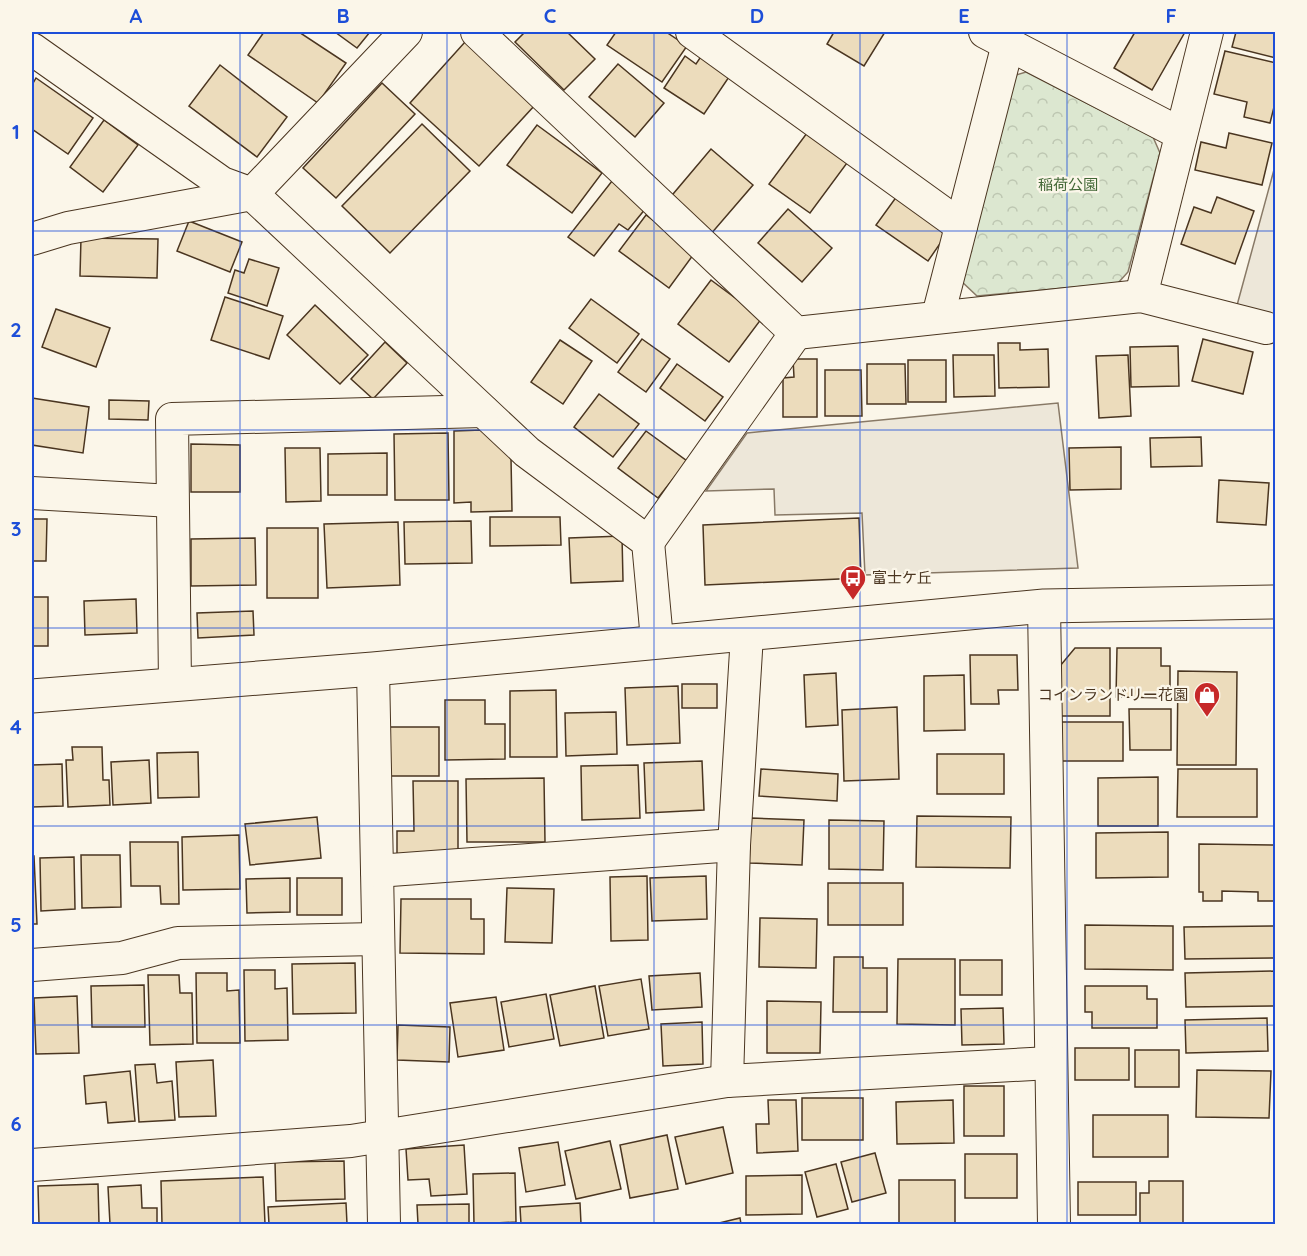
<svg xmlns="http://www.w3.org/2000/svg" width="1307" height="1256" viewBox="0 0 1307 1256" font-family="Quicksand,'Noto Sans JP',sans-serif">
<defs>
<pattern id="park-crowns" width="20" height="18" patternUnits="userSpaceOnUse" patternTransform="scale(1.5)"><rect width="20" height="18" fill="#dce7d0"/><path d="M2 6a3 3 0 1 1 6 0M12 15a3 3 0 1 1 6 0" fill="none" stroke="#bec7b2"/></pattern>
</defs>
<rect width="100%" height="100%" fill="#fbf6e9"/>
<!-- park -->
<polygon fill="url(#park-crowns)" stroke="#887966" stroke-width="1.5" points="1026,72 1153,137 1160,153 1128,272 1118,283 977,296 959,279 1013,76"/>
<!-- parking -->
<g fill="#ede7d9" stroke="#887966" stroke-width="1.5">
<polygon points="1275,166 1275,320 1236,309"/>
<polygon points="1058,403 1078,568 865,575 862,513 775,515 774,489 706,491 747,433"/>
</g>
<!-- building -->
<g fill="#ecdcbc" stroke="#4a3520" stroke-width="1.5">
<polygon points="264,32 299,32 346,63 318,103 248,55"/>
<polygon points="335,32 370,32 357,48"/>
<polygon points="525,32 567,32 595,59 564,90 515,42"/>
<polygon points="616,32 666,32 687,46 662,82 607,45"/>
<polygon points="834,32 885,32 864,66 827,44"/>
<polygon points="1135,32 1185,32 1152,90 1114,68"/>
<polygon points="1236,32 1276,32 1276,58 1232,47"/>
<polygon points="465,42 535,105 479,166 410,103"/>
<polygon points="1225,51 1276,63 1276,99 1270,123 1244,117 1247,102 1214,94"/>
<polygon points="702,55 731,74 704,114 664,88 685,56 696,64"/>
<polygon points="618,64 664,103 635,137 589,97"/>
<polygon points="220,65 287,117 257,157 189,106"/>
<polygon points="36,78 93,118 68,154 32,129 32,85"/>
<polygon points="382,83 415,114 336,198 303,168"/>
<polygon points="104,120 138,145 103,192 70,167"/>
<polygon points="422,124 470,171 390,253 342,206"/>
<polygon points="537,125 602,173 572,213 507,165"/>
<polygon points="807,133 847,163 810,213 769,184"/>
<polygon points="1229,133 1272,143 1262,185 1195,170 1201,142 1226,148"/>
<polygon points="711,149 753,185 710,235 668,200"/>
<polygon points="612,181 646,208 628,230 619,224 594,256 568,237"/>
<polygon points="897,196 948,232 928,261 876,225"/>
<polygon points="1217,197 1254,211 1235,264 1181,244 1194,207 1211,213"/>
<polygon points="788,209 832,248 802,282 758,243"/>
<polygon points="646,215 696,251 669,288 619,251"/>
<polygon points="189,221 242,242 230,272 177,251"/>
<polygon points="81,238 158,239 157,278 80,276"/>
<polygon points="249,259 279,268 267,306 228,293 235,270 244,273"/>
<polygon points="711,280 762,318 729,362 678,324"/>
<polygon points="225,297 283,316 269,359 211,340"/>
<polygon points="591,299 639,334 617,363 569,328"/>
<polygon points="315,305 368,355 340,384 287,335"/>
<polygon points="56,309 110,328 96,367 42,347"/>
<polygon points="642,339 670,359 646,392 618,372"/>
<polygon points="1203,339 1253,352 1243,394 1192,381"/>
<polygon points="560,340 592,361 563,404 531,382"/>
<polygon points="385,342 407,363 373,399 351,379"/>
<polygon points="998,343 1020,343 1020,350 1048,349 1049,387 999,388"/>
<polygon points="1178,346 1179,386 1131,387 1130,347"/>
<polygon points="953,355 994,355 995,396 954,397"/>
<polygon points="1128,355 1131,416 1099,418 1096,356"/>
<polygon points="793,359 817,359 817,417 783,417 783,378 794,377"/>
<rect x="908" y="360" width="38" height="42"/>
<polygon points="677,364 723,397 705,421 660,388"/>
<polygon points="867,364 905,364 906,404 867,404"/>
<polygon points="825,370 861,370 862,416 825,416"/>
<polygon points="599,394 639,424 613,457 574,427"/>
<polygon points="32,398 89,407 83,453 32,445"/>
<polygon points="109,400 149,401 148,420 109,419"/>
<polygon points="482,430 511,458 512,511 471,512 471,502 454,503 454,431"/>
<polygon points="646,431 687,461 658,498 618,468"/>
<polygon points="448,433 449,500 395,500 394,434"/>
<polygon points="1201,437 1202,466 1151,467 1150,438"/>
<polygon points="191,444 240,445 240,492 191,492"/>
<polygon points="1121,447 1121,489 1070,490 1069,448"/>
<polygon points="285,448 320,448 321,501 286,502"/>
<polygon points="387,453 387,495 328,495 328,454"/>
<polygon points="1219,480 1269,483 1266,525 1217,522"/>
<polygon points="490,517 560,517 561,545 490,546"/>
<polygon points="859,518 861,578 705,585 703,525"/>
<polygon points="32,519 47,519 46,561 32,561"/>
<polygon points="471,521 472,563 405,564 404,522"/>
<polygon points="398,522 400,585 327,588 324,524"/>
<rect x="267" y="528" width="51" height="70"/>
<polygon points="622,536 623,581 571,583 569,538"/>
<polygon points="255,538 256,585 191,586 191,539"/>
<rect x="32" y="597" width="16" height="49"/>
<polygon points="136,599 137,633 85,635 84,601"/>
<polygon points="253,611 254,635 198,638 197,613"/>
<polygon points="1075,648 1110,648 1110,716 1055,716 1055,672"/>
<polygon points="1117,648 1161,648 1161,666 1170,666 1170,698 1116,697"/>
<polygon points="970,655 1017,655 1018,690 998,690 999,704 971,704"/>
<polygon points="1178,671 1237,672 1236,765 1177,765"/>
<polygon points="836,673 838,725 806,727 804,675"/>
<polygon points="964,675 965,730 924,731 924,676"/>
<rect x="682" y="684" width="35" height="24"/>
<polygon points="678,686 680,743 627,745 625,688"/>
<polygon points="556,690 557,757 510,757 510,691"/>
<polygon points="445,700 485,700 485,724 505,724 505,759 445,760"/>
<polygon points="897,707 899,779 844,781 842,710"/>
<polygon points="1129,709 1171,709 1171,750 1130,750"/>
<polygon points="616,712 617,754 566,756 565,713"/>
<rect x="1060" y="722" width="63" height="39"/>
<rect x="390" y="727" width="49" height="49"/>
<polygon points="72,747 102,747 103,780 109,780 110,805 68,807 66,760 73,760"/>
<polygon points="198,752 199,797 158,798 157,753"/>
<rect x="937" y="754" width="67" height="40"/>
<polygon points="149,760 151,803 113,805 111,762"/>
<polygon points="702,761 704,810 646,813 644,763"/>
<polygon points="62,764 63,806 32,807 32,765"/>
<polygon points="638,765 640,818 582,820 581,766"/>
<polygon points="761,769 838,774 837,801 759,796"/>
<polygon points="1178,769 1257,769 1257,817 1177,817"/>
<polygon points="1158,777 1158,826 1098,826 1098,778"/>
<polygon points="544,778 545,842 467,842 466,779"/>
<polygon points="413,781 458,781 458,853 397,854 397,831 414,831"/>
<polygon points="917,816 1011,817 1010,868 916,867"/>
<polygon points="317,817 321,858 250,865 245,824"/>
<polygon points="751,818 804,820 802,865 749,863"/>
<polygon points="829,820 884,821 883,870 829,869"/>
<polygon points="1168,832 1168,877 1096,878 1096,833"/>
<polygon points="239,835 240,889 183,890 182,837"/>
<polygon points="130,842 178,842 179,904 161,904 160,886 131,886"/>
<polygon points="1199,844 1276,845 1276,901 1258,901 1258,892 1222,891 1222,901 1203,901 1203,892 1199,892"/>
<polygon points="81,855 120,855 121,907 82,908"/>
<polygon points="32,856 34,856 37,924 32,924"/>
<polygon points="74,857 75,909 41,911 40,858"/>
<polygon points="647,876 648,940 611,941 610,877"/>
<polygon points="706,876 707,919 652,921 650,878"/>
<polygon points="290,878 290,912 247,913 246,879"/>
<rect x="297" y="878" width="45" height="37"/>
<rect x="828" y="883" width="75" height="42"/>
<polygon points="507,888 554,889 552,943 505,942"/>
<polygon points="401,899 471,899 471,919 484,919 484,954 400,953"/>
<polygon points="760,918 817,919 816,968 759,967"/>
<polygon points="1085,925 1173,926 1173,970 1085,969"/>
<polygon points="1276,926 1276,958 1185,959 1184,927"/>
<polygon points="834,957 863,957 863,968 887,968 887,1012 833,1012"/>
<polygon points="898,959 955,959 955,1025 897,1024"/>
<rect x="960" y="960" width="42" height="35"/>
<polygon points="355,963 356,1013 293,1014 292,964"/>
<polygon points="244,970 275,970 275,989 287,988 288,1040 245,1041"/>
<polygon points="1276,971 1276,1006 1186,1007 1185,973"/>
<polygon points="196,973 227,973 227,991 239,990 240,1043 197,1043"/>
<polygon points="700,973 702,1007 652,1010 649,976"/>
<polygon points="148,975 179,975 180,993 192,993 193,1044 150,1045"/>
<polygon points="641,979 649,1029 608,1036 599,986"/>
<polygon points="144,985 145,1027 92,1027 91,986"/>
<polygon points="595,986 604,1038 560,1046 550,995"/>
<polygon points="1085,986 1147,986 1147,999 1157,999 1157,1028 1092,1028 1092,1012 1085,1012"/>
<polygon points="546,994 554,1039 509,1047 501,1002"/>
<polygon points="77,996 79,1053 36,1054 34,998"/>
<polygon points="496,997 504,1050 458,1057 450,1003"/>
<polygon points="767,1001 821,1002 820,1053 767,1053"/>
<polygon points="1003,1008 1004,1044 962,1045 961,1009"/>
<polygon points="1267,1018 1268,1051 1186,1053 1185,1020"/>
<polygon points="702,1022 703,1064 663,1066 661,1024"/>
<polygon points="398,1025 450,1027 449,1062 397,1060"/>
<rect x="1075" y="1048" width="54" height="32"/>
<rect x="1135" y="1050" width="44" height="37"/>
<polygon points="213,1060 216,1116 179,1117 176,1062"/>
<polygon points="155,1064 157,1083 172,1081 175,1120 139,1122 135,1065"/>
<polygon points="1197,1070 1271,1071 1269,1118 1196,1117"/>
<polygon points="130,1071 135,1121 108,1123 106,1102 86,1104 84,1076"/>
<rect x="964" y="1086" width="40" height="50"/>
<rect x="802" y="1098" width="61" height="42"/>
<polygon points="768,1100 796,1100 798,1151 757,1153 756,1124 769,1124"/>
<polygon points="953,1100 954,1143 897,1144 896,1102"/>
<rect x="1093" y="1115" width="75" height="42"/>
<polygon points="723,1127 733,1173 686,1184 675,1137"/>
<polygon points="667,1135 678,1189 630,1198 620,1145"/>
<polygon points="610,1141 621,1189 576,1199 565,1151"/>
<polygon points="558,1142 565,1185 526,1192 519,1148"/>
<polygon points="464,1145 467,1194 431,1196 429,1179 408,1180 406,1149"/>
<polygon points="875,1153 886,1193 852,1202 841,1162"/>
<rect x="965" y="1154" width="52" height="44"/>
<polygon points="344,1161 345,1199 276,1201 275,1162"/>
<polygon points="836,1164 848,1209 817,1217 805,1172"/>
<polygon points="515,1173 516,1222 474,1224 473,1174"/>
<polygon points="802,1175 802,1214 746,1215 746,1176"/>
<polygon points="263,1177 265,1224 162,1224 161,1181"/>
<rect x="899" y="1180" width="56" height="43"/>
<polygon points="1149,1181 1183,1181 1183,1224 1140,1224 1140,1193 1149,1193"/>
<rect x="1078" y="1182" width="58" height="33"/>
<polygon points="98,1184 99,1224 39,1224 38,1186"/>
<polygon points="141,1185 142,1208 157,1208 157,1224 110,1224 108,1187"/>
<polygon points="346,1203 347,1224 269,1224 268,1207"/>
<polygon points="580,1203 581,1224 521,1224 520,1207"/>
<polygon points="469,1204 469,1224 418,1224 417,1205"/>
<polygon points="740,1218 741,1224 715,1224"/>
</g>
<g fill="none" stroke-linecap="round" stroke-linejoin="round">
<!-- minor casing -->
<g stroke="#4a3520" stroke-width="34">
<g id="minor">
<polyline points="477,32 796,333 1141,296 1266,328"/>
<polyline points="692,32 961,226"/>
<polyline points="985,32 1181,134"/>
<polyline points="32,49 222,183 252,194 527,452 648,542 657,640"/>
<polyline points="32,239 68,228 252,194 406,32"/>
<polyline points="1141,296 1207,32"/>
<polyline points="938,316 1008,44"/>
<polyline points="32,493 172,501"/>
<polyline points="648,542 796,333"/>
<polyline points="1044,606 1054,1224"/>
<polyline points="373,669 384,1224"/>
<polyline points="175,684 172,419 483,411"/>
<polyline points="377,871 734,845"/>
<polyline points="32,965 122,958 178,943 377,939"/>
<polyline points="727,1081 734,845 747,635"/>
<polyline points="32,1165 351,1141 727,1081 1050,1063"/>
</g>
</g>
<!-- tertiary casing -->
<g stroke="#4a3520" stroke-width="35">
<polyline id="tertiary" points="32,696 373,669 1044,606 1276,602"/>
</g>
<!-- minor -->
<use href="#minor" stroke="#fbf6e9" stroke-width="32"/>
<!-- tertiary -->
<use href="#tertiary" stroke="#fbf6e9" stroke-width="33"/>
</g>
<!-- grid -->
<path fill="none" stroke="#1d4ed8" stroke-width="1.5" stroke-opacity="0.55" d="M240,32V1224M447,32V1224M654,32V1224M860,32V1224M1067,32V1224M32,231H1276M32,430H1276M32,628H1276M32,826H1276M32,1025H1276"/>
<!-- icons -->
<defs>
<g id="bus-pin" transform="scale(1.35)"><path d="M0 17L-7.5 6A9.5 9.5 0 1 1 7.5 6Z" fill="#c62828" stroke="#fbf6e9"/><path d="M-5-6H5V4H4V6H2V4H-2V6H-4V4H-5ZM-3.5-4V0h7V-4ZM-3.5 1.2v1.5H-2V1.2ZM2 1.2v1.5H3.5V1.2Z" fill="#fff"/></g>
<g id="shop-pin" transform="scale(1.35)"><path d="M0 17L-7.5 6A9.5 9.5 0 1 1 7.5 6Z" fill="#c62828" stroke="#fbf6e9"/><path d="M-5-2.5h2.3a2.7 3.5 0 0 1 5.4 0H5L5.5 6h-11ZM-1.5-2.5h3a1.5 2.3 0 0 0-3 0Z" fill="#fff"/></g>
</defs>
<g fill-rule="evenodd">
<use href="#bus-pin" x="853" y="578"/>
<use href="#shop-pin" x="1207" y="695"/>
</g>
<g text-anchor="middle" stroke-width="4.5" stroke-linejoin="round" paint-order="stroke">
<!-- park labels -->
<g font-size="15" fill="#436837" stroke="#fbf6e9">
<text x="1068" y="190">稲荷公園</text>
</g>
<!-- poi labels -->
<g font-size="15" fill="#4a3520" stroke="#fbf6e9" text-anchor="start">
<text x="872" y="583">富士ケ丘</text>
<text x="1188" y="700" text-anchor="end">コインランドリー花園</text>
</g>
</g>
<!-- border -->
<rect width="1307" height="1256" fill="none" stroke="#fbf6e9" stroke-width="66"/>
<rect x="33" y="33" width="1241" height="1190" fill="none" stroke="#1d4ed8" stroke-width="2"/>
<g font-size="20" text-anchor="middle" font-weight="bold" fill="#1d4ed8">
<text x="136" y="23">A</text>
<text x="343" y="23">B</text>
<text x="550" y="23">C</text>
<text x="757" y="23">D</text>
<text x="964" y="23">E</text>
<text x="1171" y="23">F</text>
<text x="16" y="139">1</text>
<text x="16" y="337">2</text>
<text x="16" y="536">3</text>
<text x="16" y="734">4</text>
<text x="16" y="932">5</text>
<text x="16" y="1131">6</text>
</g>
</svg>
